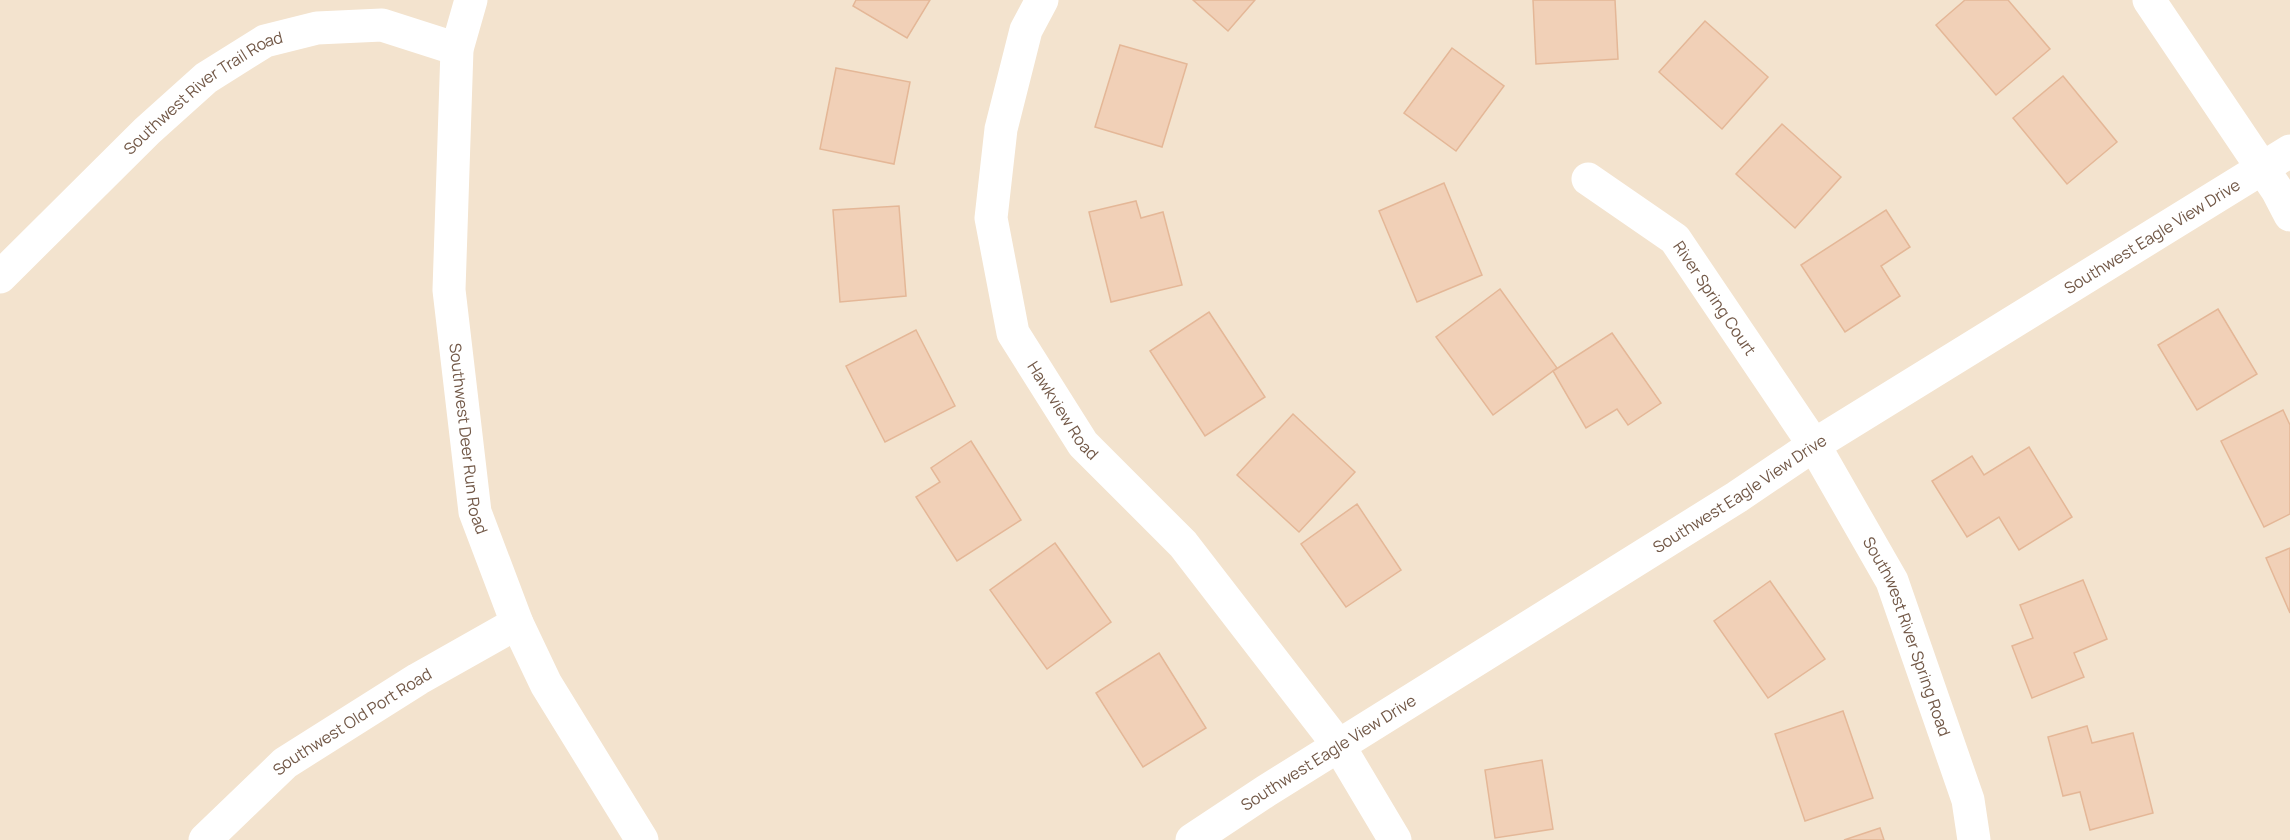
<svg xmlns="http://www.w3.org/2000/svg" width="2290" height="840" viewBox="0 0 2290 840" font-family="Manrope,sans-serif">
<rect width="100%" height="100%" fill="#fcf2df"/>
<!-- residential -->
<rect fill="#f3e3ce" x="0" y="0" width="2290" height="840"/>
<!-- building -->
<g fill="#f1d0b7" stroke="#e4b797" stroke-width="1.5">
<polygon points="856,0 930,0 907,38 853,6"/>
<polygon points="1193,0 1255,0 1228,31"/>
<polygon points="1533,0 1615,0 1618,59 1536,64"/>
<polygon points="1965,0 2008,0 2050,49 1996,95 1936,25"/>
<polygon points="1705,21 1768,77 1722,129 1659,72"/>
<polygon points="1120,45 1187,64 1162,147 1095,127"/>
<polygon points="1452,48 1504,86 1456,151 1404,113"/>
<polygon points="836,68 910,82 894,164 820,149"/>
<polygon points="2063,76 2117,142 2067,184 2013,118"/>
<polygon points="1782,124 1841,177 1795,228 1736,174"/>
<polygon points="1444,183 1482,275 1417,302 1379,211"/>
<polygon points="1136,201 1141,218 1163,212 1182,285 1111,302 1089,212"/>
<polygon points="899,206 906,296 840,302 833,210"/>
<polygon points="1886,210 1910,247 1881,266 1900,296 1845,332 1801,265"/>
<polygon points="1500,289 1557,368 1493,415 1436,337"/>
<polygon points="2218,309 2257,374 2197,410 2158,345"/>
<polygon points="1209,312 1265,397 1205,436 1150,351"/>
<polygon points="916,330 955,406 885,442 846,366"/>
<polygon points="1612,333 1661,403 1628,425 1617,409 1586,428 1553,371"/>
<polygon points="2283,410 2290,425 2290,514 2264,527 2221,441"/>
<polygon points="1293,414 1355,472 1299,532 1237,475"/>
<polygon points="971,441 1021,520 957,561 916,497 940,482 931,468"/>
<polygon points="2029,447 2072,517 2019,550 1999,517 1967,537 1932,481 1972,456 1984,475"/>
<polygon points="1357,504 1401,570 1346,607 1301,544"/>
<polygon points="1055,543 1111,622 1047,669 990,590"/>
<polygon points="2290,548 2290,613 2266,558"/>
<polygon points="2083,580 2107,639 2074,653 2084,677 2032,698 2012,646 2033,638 2020,605"/>
<polygon points="1770,581 1825,659 1768,698 1714,621"/>
<polygon points="1159,653 1206,728 1143,767 1096,693"/>
<polygon points="1843,711 1873,798 1805,821 1775,734"/>
<polygon points="2087,726 2092,743 2133,733 2153,813 2090,830 2080,792 2063,796 2048,737"/>
<polygon points="1542,760 1553,829 1495,838 1485,770"/>
<polygon points="1880,828 1884,840 1844,840"/>
</g>
<g fill="none" stroke-linecap="round" stroke-linejoin="round">
<!-- minor -->
<g stroke="#fff" stroke-width="33">
<path id="s1" d="M471,0L457,49L449,290L475,512L517,623L546,684L642,840"/>
<path id="s2" d="M1042,0L1026,30L1001,129L991,218L1013,333L1083,444L1183,544L1339,746L1395,840"/>
<polyline points="2149,0 2277,190 2290,215"/>
<path id="s3" d="M1588,179L1675,239L1814,445L1892,581L1968,800L1974,840"/>
<path id="s4" d="M0,277L147,131L206,78L265,41L317,28L382,25L457,49"/>
<path id="s5" d="M205,840L285,763L418,679L517,623"/>
<path id="s6" d="M1192,840L1266,791L1737,497L1814,445L2290,151"/>
</g>
</g>
<g text-anchor="middle" stroke-width="5" stroke-linejoin="round" paint-order="stroke">
<!-- street labels -->
<g font-size="16" fill="#725847" stroke="#fff6e5">
<text dy="6" stroke="none"><textPath href="#s4" startOffset="276">Southwest River Trail Road</textPath></text>
<text dy="6" stroke="none"><textPath href="#s6" startOffset="1134">Southwest Eagle View Drive</textPath></text>
<text dy="6" stroke="none"><textPath href="#s3" startOffset="177">River Spring Court</textPath></text>
<text dy="6" stroke="none"><textPath href="#s2" startOffset="435">Hawkview Road</textPath></text>
<text dy="6" stroke="none"><textPath href="#s1" startOffset="442">Southwest Deer Run Road</textPath></text>
<text dy="6" stroke="none"><textPath href="#s6" startOffset="648">Southwest Eagle View Drive</textPath></text>
<text dy="6" stroke="none"><textPath href="#s3" startOffset="568">Southwest River Spring Road</textPath></text>
<text dy="6" stroke="none"><textPath href="#s5" startOffset="190">Southwest Old Port Road</textPath></text>
<text dy="6" stroke="none"><textPath href="#s6" startOffset="162">Southwest Eagle View Drive</textPath></text>
</g>
</g>
</svg>
